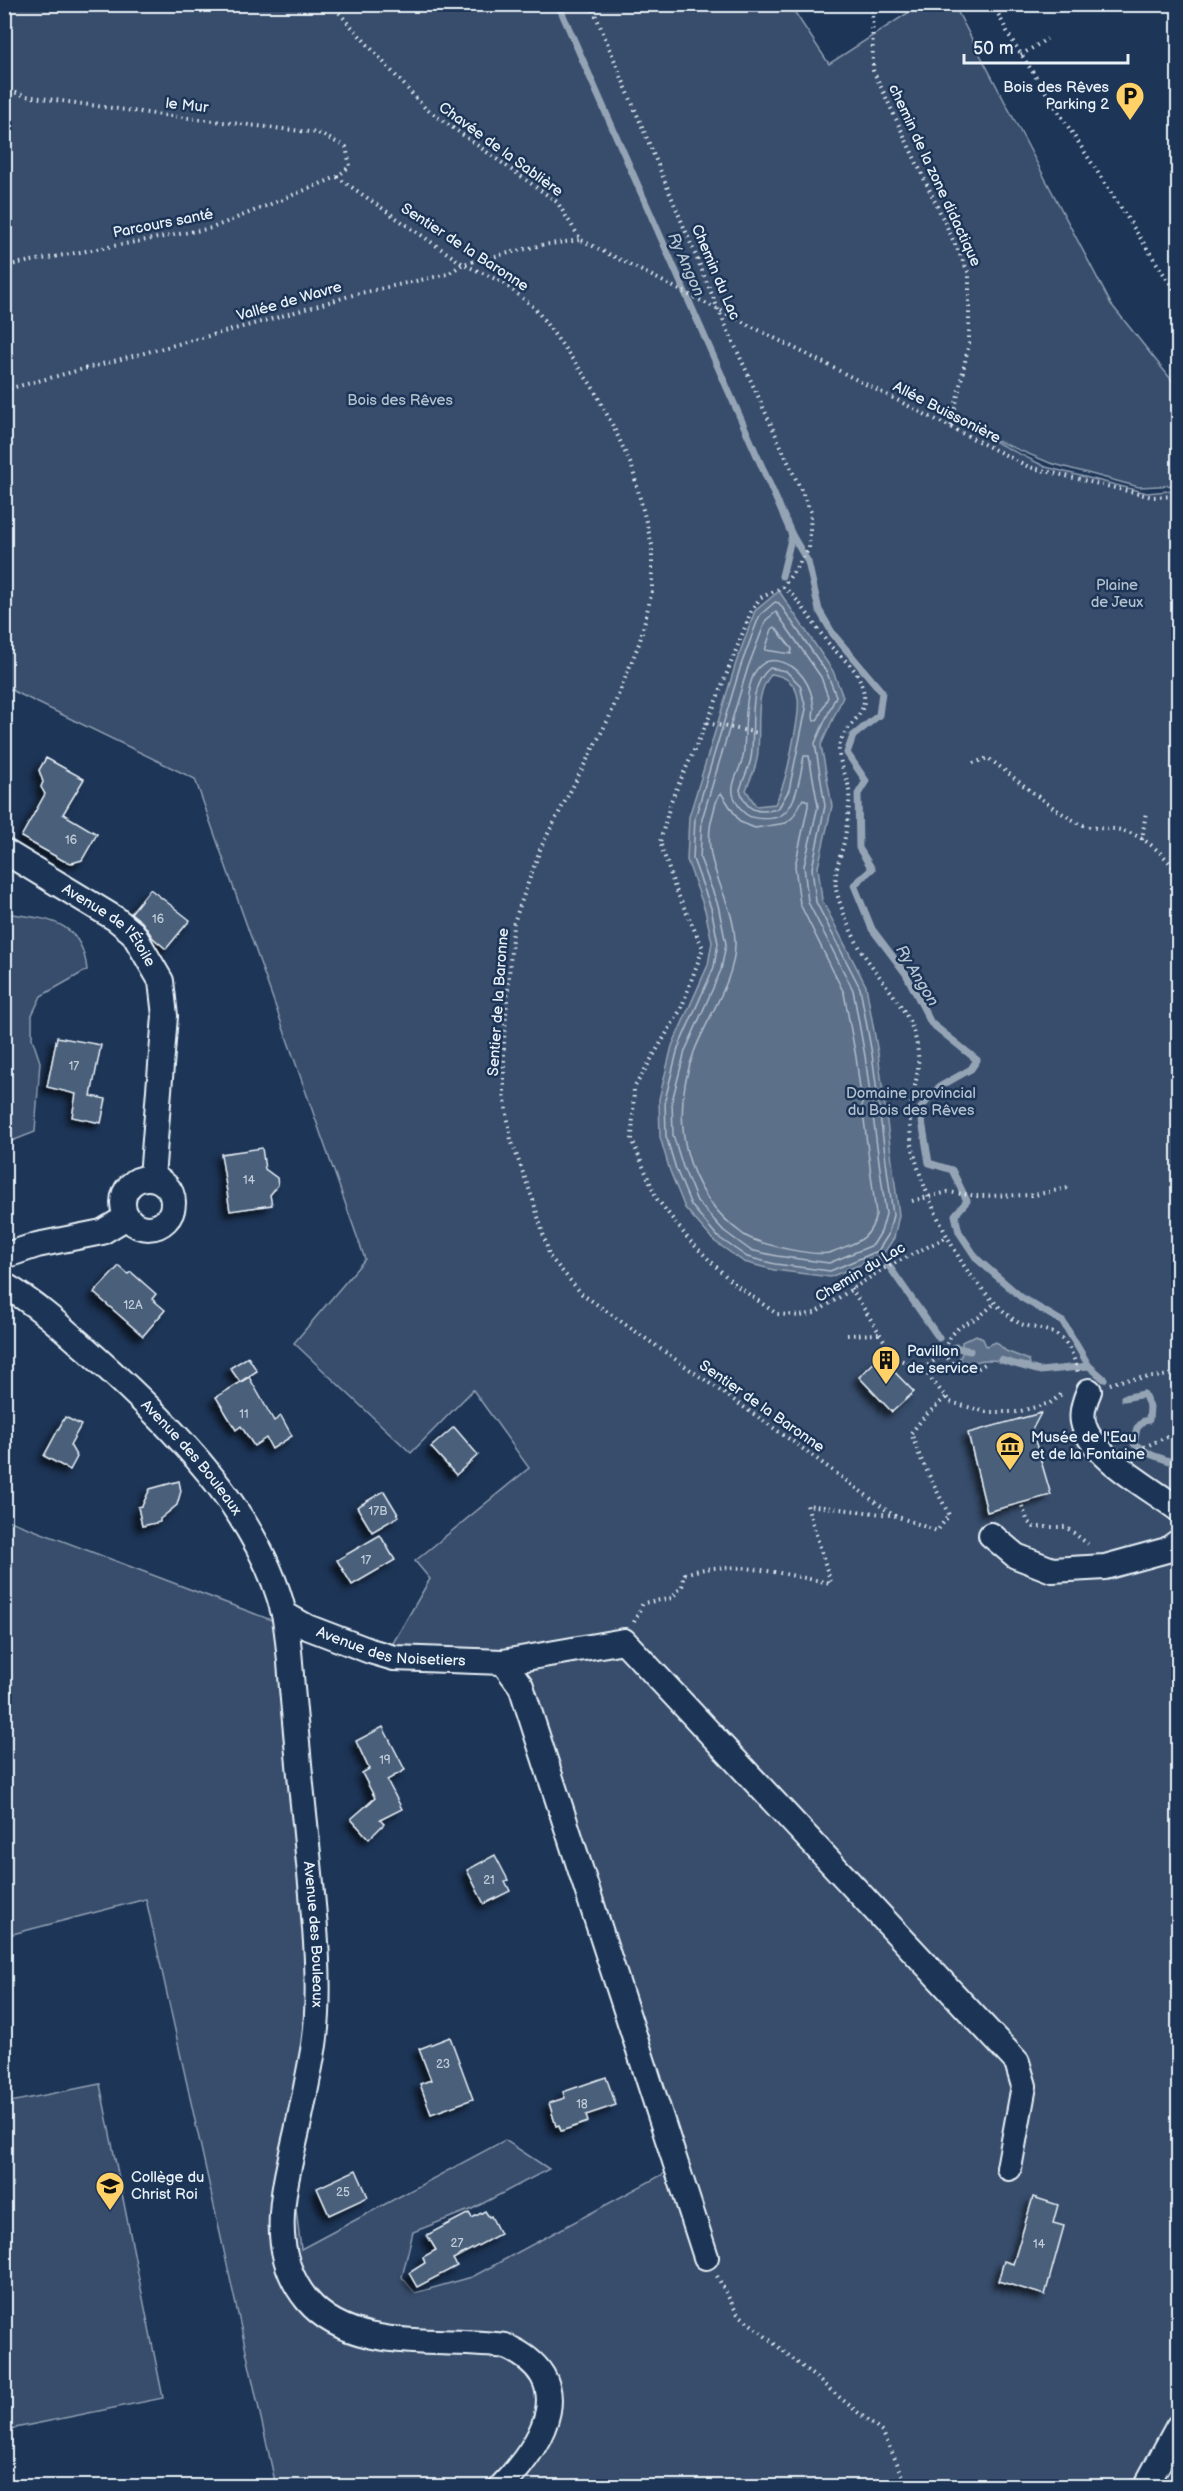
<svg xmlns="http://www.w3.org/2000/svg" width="1183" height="2491" viewBox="0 0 1183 2491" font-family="'Balsamiq Sans',sans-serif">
<defs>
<filter id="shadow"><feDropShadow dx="-5.5" dy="5.5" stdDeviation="3" flood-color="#0009"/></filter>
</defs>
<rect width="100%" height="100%" fill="#1d3557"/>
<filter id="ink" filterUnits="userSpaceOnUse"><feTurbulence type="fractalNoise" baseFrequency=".0167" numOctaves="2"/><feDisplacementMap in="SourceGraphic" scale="12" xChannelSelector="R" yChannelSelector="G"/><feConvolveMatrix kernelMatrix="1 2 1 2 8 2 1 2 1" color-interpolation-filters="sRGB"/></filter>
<g filter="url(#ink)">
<!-- green -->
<g fill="#374d6c" stroke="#909fb2" stroke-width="1.5">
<polygon points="5,5 790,5 829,64 920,5 954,5 1111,304 1178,388 1178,485 1139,487 1050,463 969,429 1046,467 1147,493 1178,490 1178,2409 1136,2486 276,2486 146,1899 5,1936 5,1519 274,1621 326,1936 328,2036 293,2185 301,2249 505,2140 549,2169 472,2209 413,2232 402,2277 415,2293 472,2277 671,2170 516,1692 500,1670 382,1662 430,1579 415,1561 529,1468 473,1390 411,1453 294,1343 365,1259 195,779 5,687"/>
<path d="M5,913C47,919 82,919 87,970L41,996L32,1015V1038L40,1062L35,1132L12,1141H4Z"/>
<polygon points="100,2084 163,2398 5,2430 5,2103"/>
</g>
<!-- water -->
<g fill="#5d7089" stroke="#95a4b5" stroke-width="1.5" fill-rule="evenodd">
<path d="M779,591L833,671L843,697L821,745L832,806L818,867L822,900L866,986L878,1053L899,1215L894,1238L882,1256L830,1277L774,1270L744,1262L714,1241L685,1208L670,1171L660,1137L659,1099L672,1046L708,965L712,942L705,910L687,860L689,817L736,663L755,611ZM772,674C809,680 798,716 793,742C789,764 785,784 775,804L756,806L746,790C750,780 755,770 757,759C762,734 752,693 772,674Z"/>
<path d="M976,1335L983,1339L986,1346L996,1342L1006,1351L1029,1360L1030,1364C1015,1365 1000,1359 985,1360C974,1360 970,1369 959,1359L962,1354V1342Z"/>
</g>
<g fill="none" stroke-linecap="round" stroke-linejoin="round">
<!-- shore -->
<g stroke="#b0bdcc" stroke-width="1.5">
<polygon points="775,602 779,603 827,673 836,696 815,743 825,806 812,868 816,902 860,988 872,1054 893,1215 888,1235 878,1251 830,1271 775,1264 747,1257 718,1237 691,1205 676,1169 666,1136 665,1100 678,1048 714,967 718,943 711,908 693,859 695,818 741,665 757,622 760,615"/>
<path d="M776,612L821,677L828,697L818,719L814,721C812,716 814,713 814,708C812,686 800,665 778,661C738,654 748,735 743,757C741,769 729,784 734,797C743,818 752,820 773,818C797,815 800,774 804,756H809L818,806L804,866L808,902L853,990L865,1056L886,1214L881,1232L873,1245L829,1263L777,1256L750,1250L724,1231L697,1201L683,1167L673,1135L672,1101L685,1051L721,970L726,944L718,905L700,858L702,819L748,667L766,620Z"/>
<polygon points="775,627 792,649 791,654 765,650 772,629"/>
<path d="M770,668L786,671L800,685L806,709L789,790L778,809C757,814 746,811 740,790C743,779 749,769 751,758C756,731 745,687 770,668Z"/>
<path d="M721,793L740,822L755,828L786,823L793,817L803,799L808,801V806L795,866L800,904L844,993L856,1057L876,1214C870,1242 856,1242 832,1252C817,1258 758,1244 744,1235C684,1192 669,1119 694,1052C707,1017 736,980 735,942C734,895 698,864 713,814C715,807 716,798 721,793Z"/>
</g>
<!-- stream -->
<g stroke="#95a4b5" stroke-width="7">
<polyline points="558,4 792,535 782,576"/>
<polyline points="792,535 808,562 819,610 833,634 882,692 879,715 853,736 847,753 866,781 858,794 859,848 872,869 854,885 872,929 906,974 931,1023 977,1060 971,1069 939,1087 920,1109 929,1163 952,1170 967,1201 955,1215 959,1232 977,1259 1022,1298 1063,1322 1089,1366"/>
<polyline points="882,1256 939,1338"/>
<polyline points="955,1347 970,1351"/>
<polyline points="1001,1360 1040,1371 1089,1366 1104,1379"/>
<polyline points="1124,1398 1144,1394 1150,1407 1149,1420 1144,1421 1137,1428 1134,1444 1152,1455 1178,1464"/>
</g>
</g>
<!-- building -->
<g fill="#495e7a" stroke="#e8f1f8" stroke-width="1.5" filter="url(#shadow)">
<polygon points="46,758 84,779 63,814 97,834 82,860 72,863 64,861 21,837 45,794 41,787 43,782 39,770"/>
<polygon points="150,889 190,920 166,949 153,938 142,922 131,913"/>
<polygon points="57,1037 101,1045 91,1096 106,1099 101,1123 72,1117 76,1094 47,1087"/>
<polygon points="262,1148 265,1169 277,1178 278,1185 270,1195 272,1205 230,1211 221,1154"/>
<polygon points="119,1266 128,1274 131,1272 156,1294 152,1299 165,1310 143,1336 94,1293"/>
<polygon points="248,1357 257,1371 240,1382 230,1368"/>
<polygon points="880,1357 914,1392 892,1412 859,1377"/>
<polygon points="249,1377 274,1421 281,1416 292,1436 272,1449 266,1438 254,1446 241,1426 236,1430 216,1397"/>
<polygon points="1041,1413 1032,1430 1051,1495 987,1512 968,1433"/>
<polygon points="65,1417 81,1425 70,1445 77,1457 70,1470 44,1456"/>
<polygon points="454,1427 478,1455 456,1475 431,1447"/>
<polygon points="179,1481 181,1491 177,1505 160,1519 160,1522 142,1526 138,1507 142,1506 150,1489"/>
<polygon points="384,1491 399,1516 372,1532 357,1507"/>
<polygon points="380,1535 395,1560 352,1585 337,1560"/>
<polygon points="383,1727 405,1770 387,1780 402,1809 380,1820 384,1824 369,1839 351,1819 375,1798 362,1773 369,1769 356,1741"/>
<polygon points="495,1855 508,1880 505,1881 510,1891 484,1904 467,1870"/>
<polygon points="450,2037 473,2099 431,2114 420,2084 431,2080 419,2049"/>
<polygon points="606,2077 616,2105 586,2115 588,2122 561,2131 559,2125 556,2126 549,2103 565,2098 563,2092"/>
<polygon points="356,2170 368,2197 329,2215 317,2188"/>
<polygon points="1033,2197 1058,2205 1053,2223 1064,2226 1045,2295 998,2281 1004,2261 1013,2264"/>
<polygon points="485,2211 489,2217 491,2216 500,2234 453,2259 457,2266 417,2287 409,2273 425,2263 423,2257 436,2250 427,2235 469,2213 472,2218"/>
</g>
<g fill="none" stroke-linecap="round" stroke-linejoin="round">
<!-- minor casing -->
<g stroke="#e8f1f8" stroke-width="28">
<g id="minor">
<path id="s1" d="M4,851L116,919L133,933L161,981L165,1016L152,1177"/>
<circle cx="148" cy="1203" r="25"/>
<polyline points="4,1256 37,1245 102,1232 127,1217"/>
<path id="s2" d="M4,1285C37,1304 66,1331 94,1356C169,1423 260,1513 284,1614C289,1638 290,1664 292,1688C296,1733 300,1778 305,1823C311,1890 324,1979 314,2045C309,2074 303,2103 297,2131C284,2188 266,2250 307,2300C352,2354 442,2337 505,2346C581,2379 544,2442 502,2486"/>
<path d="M1089,1391C1085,1400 1081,1412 1083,1422C1089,1455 1152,1489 1178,1509"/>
<polyline points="991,1535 1016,1556 1052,1570 1105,1567 1167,1550 1178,1542"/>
<path id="s3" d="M284,1614L307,1627L370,1651L394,1658L503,1662L624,1641L1017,2062L1024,2086L1009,2168"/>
<polyline points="503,1662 521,1686 706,2257"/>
<polyline points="1146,2486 1178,2427"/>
</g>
</g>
<!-- path -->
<g stroke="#e8f1f8" stroke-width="4" stroke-dasharray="1.5 4.5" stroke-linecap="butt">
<polyline points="331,4 425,108 557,202 581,240 1029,467 1152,497 1178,496"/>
<polyline points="591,4 718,309 811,512 809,549 783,587 760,598 751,612 712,711 671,801 660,842 675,888 703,948 681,1009 634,1088 632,1140 657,1199 690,1241 733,1283 777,1314 800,1316 815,1313 883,1269 947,1237"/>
<polyline points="872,4 873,70 969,274 969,343 951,427"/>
<polyline points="993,4 1010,37 1178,296"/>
<polyline points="1021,55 1047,39"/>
<polyline points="4,89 26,96 154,114 318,133 346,147 350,166 337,177 212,228 4,266"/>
<polyline points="337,177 463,264 502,282 535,308 592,386 614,428 632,467 652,545 652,591 640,641 609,718 541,847 513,925 504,1040 504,1094 511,1140 533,1200 550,1257 582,1294 795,1443 893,1515 937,1531 949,1515 920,1457 911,1433 924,1417 946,1397"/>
<polyline points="4,390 265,321 356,294 448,274 463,264 542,245 580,240"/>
<path d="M783,587C803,602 813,625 829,644C838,655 854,666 859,678C862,684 865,695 864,701C862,720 841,729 839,748C838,760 845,773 848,784C851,799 848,814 846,830C844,853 830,873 838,897C843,913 851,933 860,948C876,976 904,1002 914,1033C926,1073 909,1088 910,1124C910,1164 940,1226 961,1261C971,1278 1003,1315 1021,1324C1029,1327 1039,1328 1048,1331C1067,1337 1074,1355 1078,1373"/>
<polyline points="707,723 758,733"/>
<path d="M973,763L988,758C1016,778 1044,804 1075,821C1087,829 1101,828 1115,829C1141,832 1164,854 1178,873"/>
<polyline points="1142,840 1146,811"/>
<polyline points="912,1201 948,1192 977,1196 1034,1195 1068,1188"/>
<polyline points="851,1288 895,1358 923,1369 950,1402 986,1412 1017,1412 1050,1403 1063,1393"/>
<polyline points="847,1335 879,1334"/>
<polyline points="943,1354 959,1368 972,1372 985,1364"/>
<polyline points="923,1369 943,1354 950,1337 959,1327 979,1317 995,1303"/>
<path d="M1110,1384C1132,1376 1156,1379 1178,1373"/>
<polyline points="1133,1452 1164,1438 1178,1434"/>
<polyline points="1022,1506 1028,1522 1034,1527 1066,1527 1088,1544"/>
<path d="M634,1622L643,1603L672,1598L682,1586L685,1574C731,1558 784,1575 831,1583L807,1505L890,1515"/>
<polyline points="717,2276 737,2313 883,2433 903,2476 901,2486"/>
</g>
<!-- minor -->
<use href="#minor" stroke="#1d3557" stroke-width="24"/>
</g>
</g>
<!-- icons -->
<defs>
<g id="parking-pin" transform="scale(1.5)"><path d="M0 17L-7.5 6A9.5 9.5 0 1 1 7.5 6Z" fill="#ffd166" stroke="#1d3557"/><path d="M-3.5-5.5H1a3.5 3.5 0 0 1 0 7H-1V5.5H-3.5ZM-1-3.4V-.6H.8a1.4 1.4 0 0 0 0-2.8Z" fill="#111"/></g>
<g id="building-pin" transform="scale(1.5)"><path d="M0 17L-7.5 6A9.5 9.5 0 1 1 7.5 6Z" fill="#ffd166" stroke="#1d3557"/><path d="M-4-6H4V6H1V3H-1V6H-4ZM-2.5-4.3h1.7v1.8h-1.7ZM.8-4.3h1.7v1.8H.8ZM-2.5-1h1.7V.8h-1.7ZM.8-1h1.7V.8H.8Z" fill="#111"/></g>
<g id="museum-pin" transform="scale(1.5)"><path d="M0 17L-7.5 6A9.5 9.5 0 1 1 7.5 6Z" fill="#ffd166" stroke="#1d3557"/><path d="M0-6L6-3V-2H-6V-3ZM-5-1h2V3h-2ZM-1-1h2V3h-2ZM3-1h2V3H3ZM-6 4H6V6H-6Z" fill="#111"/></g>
<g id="school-pin" transform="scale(1.5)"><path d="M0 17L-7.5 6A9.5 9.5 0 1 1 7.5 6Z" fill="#ffd166" stroke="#1d3557"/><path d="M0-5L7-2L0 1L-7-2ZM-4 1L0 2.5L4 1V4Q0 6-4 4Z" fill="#111"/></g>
</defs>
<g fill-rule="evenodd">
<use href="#parking-pin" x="1130" y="96"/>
<use href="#building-pin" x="886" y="1360"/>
<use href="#museum-pin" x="1010" y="1446"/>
<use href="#school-pin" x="110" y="2186"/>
</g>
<g text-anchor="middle" stroke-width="5" stroke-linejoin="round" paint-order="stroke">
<!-- number labels -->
<g font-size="12" fill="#c0ccd8">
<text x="71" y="844">16</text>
<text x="158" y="923">16</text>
<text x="74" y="1070">17</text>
<text x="249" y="1184">14</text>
<text x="133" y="1309">12A</text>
<text x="244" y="1418">11</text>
<text x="378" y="1515">17B</text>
<text x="366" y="1564">17</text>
<text x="385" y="1764">19</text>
<text x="489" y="1884">21</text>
<text x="443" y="2068">23</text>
<text x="582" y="2108">18</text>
<text x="343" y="2196">25</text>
<text x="457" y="2247">27</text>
<text x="1039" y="2248">14</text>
</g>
<!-- poi labels -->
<g font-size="15" fill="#e8f1f8" stroke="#1d3557" text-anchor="start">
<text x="1109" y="92" text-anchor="end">Bois des Rêves<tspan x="1109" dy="17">Parking 2</tspan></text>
<text x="907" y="1356">Pavillon<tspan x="907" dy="17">de service</tspan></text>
<text x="1031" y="1442">Musée de l'Eau<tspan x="1031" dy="17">et de la Fontaine</tspan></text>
<text x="131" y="2182">Collège du<tspan x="131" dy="17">Christ Roi</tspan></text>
</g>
<!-- street labels -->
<g font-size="15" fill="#e8f1f8" stroke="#1d3557">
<text transform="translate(187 105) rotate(6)" y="5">le Mur</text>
<text transform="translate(501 149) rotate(36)" y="5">Chavée de la Sablière</text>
<text transform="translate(935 175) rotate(65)" y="5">chemin de la zone didactique</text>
<text transform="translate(163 223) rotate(-11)" y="5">Parcours santé</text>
<text transform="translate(465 247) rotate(33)" y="5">Sentier de la Baronne</text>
<text transform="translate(716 272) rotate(67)" y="5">Chemin du Lac</text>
<text transform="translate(289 301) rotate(-16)" y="5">Vallée de Wavre</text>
<text transform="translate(947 412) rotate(27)" y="5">Allée Buissonière</text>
<text dy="5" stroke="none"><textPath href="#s1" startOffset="130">Avenue de l'Étoile</textPath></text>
<text transform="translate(498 1002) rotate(-86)" y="5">Sentier de la Baronne</text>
<text transform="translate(860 1272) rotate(-31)" y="5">Chemin du Lac</text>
<text transform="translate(762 1406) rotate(35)" y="5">Sentier de la Baronne</text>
<text dy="5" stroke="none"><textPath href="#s2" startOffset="256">Avenue des Bouleaux</textPath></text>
<text dy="5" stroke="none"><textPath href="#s3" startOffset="114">Avenue des Noisetiers</textPath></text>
<text dy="5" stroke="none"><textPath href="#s2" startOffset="762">Avenue des Bouleaux</textPath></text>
</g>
<!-- park labels -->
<g font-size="15" fill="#b3c0ce" stroke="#1d3557">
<text x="400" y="405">Bois des Rêves</text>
<text x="1117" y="590">Plaine<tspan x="1117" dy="17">de Jeux</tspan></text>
<text x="911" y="1098">Domaine provincial<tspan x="911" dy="17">du Bois des Rêves</tspan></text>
</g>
<!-- water labels -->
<g font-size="16" font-style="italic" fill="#b7c4d1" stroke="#1d3557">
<text transform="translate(687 264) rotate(66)" y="6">Ry Angon</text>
<text transform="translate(918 975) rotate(59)" y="6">Ry Angon</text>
</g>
</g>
<!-- margin -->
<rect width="1183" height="2491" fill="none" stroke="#1d3557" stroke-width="24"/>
<rect x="12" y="12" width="1159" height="2467" fill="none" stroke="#e8f1f8" stroke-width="2" filter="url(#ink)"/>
<!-- scale -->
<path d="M964 54v9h164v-9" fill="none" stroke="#e8f1f8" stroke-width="3"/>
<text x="973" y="54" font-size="18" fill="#e8f1f8" stroke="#1d3557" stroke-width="4.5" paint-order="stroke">50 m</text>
</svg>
